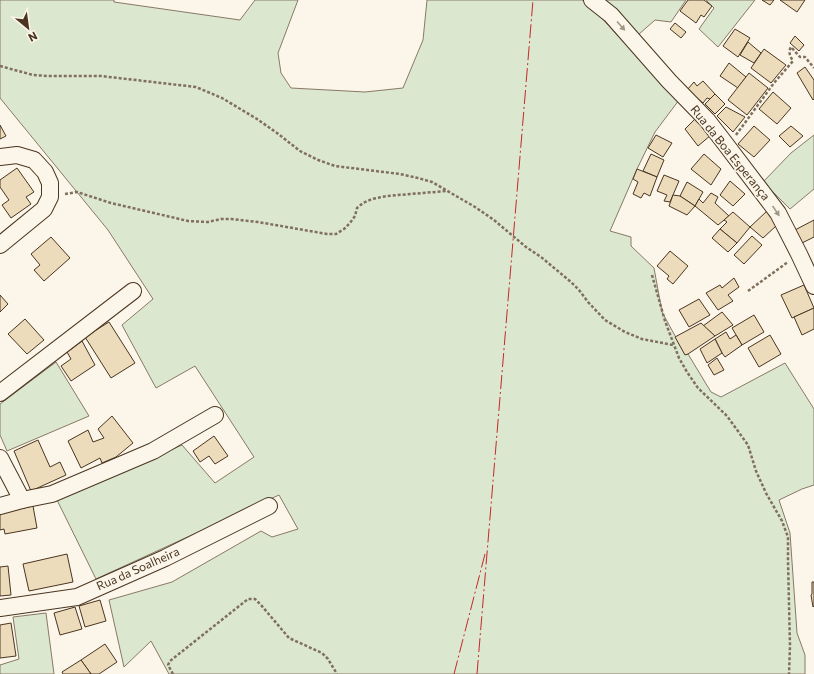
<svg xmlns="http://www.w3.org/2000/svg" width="814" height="674" viewBox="0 0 814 674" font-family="Commissioner,sans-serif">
<rect width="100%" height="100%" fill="#fbf6e9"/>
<!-- green -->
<g fill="#dce7d0" stroke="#887966">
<polygon points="0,0 114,0 114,2 240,20 255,0 298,0 278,53 281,73 291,88 365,92 403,88 423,40 427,0 582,0 589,4 619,37 679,100 655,132 637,169 610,231 631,237 631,246 654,268 662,312 685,354 688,354 711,392 721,397 785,363 814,409 814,485 802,489 779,500 790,533 797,633 805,655 805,674 169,674 151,641 124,667 109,600 172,582 261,531 272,537 298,529 279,495 96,579 57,500 182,445 215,483 254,457 195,366 156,388 122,325 153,299 108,230 0,98"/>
<polygon points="602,0 686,0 671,22 655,20 638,35"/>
<polygon points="706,0 755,0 718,47 699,29 714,8"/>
<polygon points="814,135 814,189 790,209 763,182 791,153"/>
<polygon points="56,362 89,416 7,451 0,435 0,404"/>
<polygon points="46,613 54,674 0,674 0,665 19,659 13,617"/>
</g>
<!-- building -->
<g fill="#ecdcbc" stroke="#4a3520">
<polygon points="688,0 704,0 712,6 704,17 701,15 696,23 680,11"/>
<polygon points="762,0 774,0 770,5"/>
<polygon points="780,0 805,0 797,12"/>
<polygon points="675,23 686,32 681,38 670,29"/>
<polygon points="735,29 750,38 738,57 723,46"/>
<polygon points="795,36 804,45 799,51 790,43"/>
<polygon points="748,42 761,53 754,63 740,55"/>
<polygon points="764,49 786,65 771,83 751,68"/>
<polygon points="729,63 746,77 738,88 720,76"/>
<polygon points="805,67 814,80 814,99 813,100 797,73"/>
<polygon points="749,73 768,88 747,115 728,100"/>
<polygon points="703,81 715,94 710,99 707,98 703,103 687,90 694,82 697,86"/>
<polygon points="773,92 791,108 777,124 759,109"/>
<polygon points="715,94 725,104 715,114 705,104"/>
<polygon points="726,107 745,117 733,132 717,116"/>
<polygon points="696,118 711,135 698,146 685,129"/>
<polygon points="0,125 6,136 0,139"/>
<polygon points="754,126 770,140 754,157 738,144"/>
<polygon points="791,126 803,136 790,147 779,136"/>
<polygon points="656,135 672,143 663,157 648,148"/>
<polygon points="651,154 664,160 657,177 643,171"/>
<polygon points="704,154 721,169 711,185 691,169"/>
<polygon points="17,168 34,192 26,197 31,204 11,218 2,205 9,200 0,187 0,180"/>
<polygon points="637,169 657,177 650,196 644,193 641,198 633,194 638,182 633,179"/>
<polygon points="664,175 679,181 670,202 664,201 667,195 657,191"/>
<polygon points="730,181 745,194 733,206 720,195"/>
<polygon points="687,182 703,192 695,206 680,196"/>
<polygon points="711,193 718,197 715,203 729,216 718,225 695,206 699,199 703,203"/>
<polygon points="673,195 680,196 695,206 687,215 669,206"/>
<polygon points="767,211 775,220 776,226 763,238 750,227"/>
<polygon points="733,212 750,227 737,243 720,229 727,222 724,220"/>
<polygon points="814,220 814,237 802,243 795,230"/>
<polygon points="720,229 737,243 728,252 712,238"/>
<polygon points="752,236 762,245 744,264 734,255"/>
<polygon points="51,237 70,258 44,281 34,270 40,265 31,254"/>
<polygon points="670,251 688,266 673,284 667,279 669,276 657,266"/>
<polygon points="734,278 739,287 728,295 733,301 718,310 706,293 720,285 722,288"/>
<polygon points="804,285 814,308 792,318 781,295"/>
<polygon points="0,295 8,304 0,312"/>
<polygon points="699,299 710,315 689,327 679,310"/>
<polygon points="814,308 814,329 802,335 794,317"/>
<polygon points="722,312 733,325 715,336 703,326"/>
<polygon points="754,315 764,332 742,345 732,328"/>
<polygon points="25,319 44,340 27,354 8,334"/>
<polygon points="109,322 135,363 111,378 85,337"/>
<polygon points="701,323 715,336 688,354 685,355 675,337"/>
<polygon points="726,332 730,339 736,335 742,345 725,357 722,353 715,339"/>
<polygon points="770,335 781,354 759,367 748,348"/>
<polygon points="715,339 722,353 707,363 700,349"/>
<polygon points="82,341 95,365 71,381 61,366 71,359 67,352"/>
<polygon points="717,358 724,370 714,375 708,365"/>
<polygon points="112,416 133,443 116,457 102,463 100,458 81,468 68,441 88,430 93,442 104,438 98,429"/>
<polygon points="214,436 228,456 215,464 209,456 200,462 193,451"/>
<polygon points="38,440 50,467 60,462 66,475 31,491 14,451"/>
<polygon points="33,506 37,528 5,534 4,529 0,530 0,513"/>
<polygon points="67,554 73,582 29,591 23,564"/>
<polygon points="8,566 11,595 0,596 0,567"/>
<polygon points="812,582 814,582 814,606 813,607 811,595 812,594"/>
<polygon points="100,600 106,621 85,627 79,606"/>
<polygon points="75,607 82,629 60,635 54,613"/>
<polygon points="11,623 16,656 0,658 0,625"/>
<polygon points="105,644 117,662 99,674 91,674 81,660"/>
<polygon points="81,660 91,674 63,674 62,672"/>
</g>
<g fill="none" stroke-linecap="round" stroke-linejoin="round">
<!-- minor casing -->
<g stroke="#4a3520" stroke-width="18">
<g id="minor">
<polyline points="592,0 611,15 669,81 707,120 724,142 778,213 799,254 814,286"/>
<polyline points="0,157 17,155 34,160 45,172 50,183 50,197 44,209 0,245"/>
<polyline points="0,393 133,291"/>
<polyline points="0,458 22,500"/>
<polyline points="0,506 22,500 52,494 153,451 215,415"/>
<polyline points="0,608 77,597 165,558 269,506"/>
</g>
</g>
<!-- path -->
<g stroke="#7f6f5c" stroke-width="2.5" stroke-dasharray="3 2" stroke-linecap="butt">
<polyline points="0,66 33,75 48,76 101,76 196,87 222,98 257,119 277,133 300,151 318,160 335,166 400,174 418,178 432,182 475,207 494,220 526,247 541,257 571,282 579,290 588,302 605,320 625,332 642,339 673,345"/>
<path d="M736,135L774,83L793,61C790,56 788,52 791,47L800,57H805L814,68"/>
<polyline points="65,194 77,192 111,203 188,221 208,222 221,219 231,219 258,222 327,234 336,234 344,229 350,223 355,216 357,208 363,203 372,199 387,196 447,191"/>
<polyline points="652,275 665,321 679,358 687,372 698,388 727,416 748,445 756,471 766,493 782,521 788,537 788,561 790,646 789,674"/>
<polyline points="748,291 788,262"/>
<polyline points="173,674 168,665 170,661 248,599 255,599 261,605 289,638 322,653 328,659 337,674"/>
</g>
<!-- minor -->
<use href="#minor" stroke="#fbf6e9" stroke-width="16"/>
<!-- power -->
<g stroke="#c62828" stroke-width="1" stroke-dasharray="14 3 2 3" stroke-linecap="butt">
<polyline points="454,674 485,554"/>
<polyline points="477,674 533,0"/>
</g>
</g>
<!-- one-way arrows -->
<defs><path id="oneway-solid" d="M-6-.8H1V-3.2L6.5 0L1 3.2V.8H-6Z"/></defs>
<g fill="#a29684">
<use href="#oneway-solid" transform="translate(621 26) rotate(48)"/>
<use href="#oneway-solid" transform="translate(776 211) rotate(56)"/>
</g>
<g text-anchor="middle" stroke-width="3" stroke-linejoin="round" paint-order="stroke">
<!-- street labels -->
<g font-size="12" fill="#4a3520" stroke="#fbf6e9">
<text transform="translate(730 153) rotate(51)" y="4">Rua da Boa Esperança</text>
<text transform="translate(138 569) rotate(-24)" y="4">Rua da Soalheira</text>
</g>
</g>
<!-- north arrow -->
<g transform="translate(28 28) rotate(151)" stroke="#fbf6e9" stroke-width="3" paint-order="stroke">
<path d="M0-3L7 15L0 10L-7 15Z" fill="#4a3520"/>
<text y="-6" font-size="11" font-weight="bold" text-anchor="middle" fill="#4a3520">N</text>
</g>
</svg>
